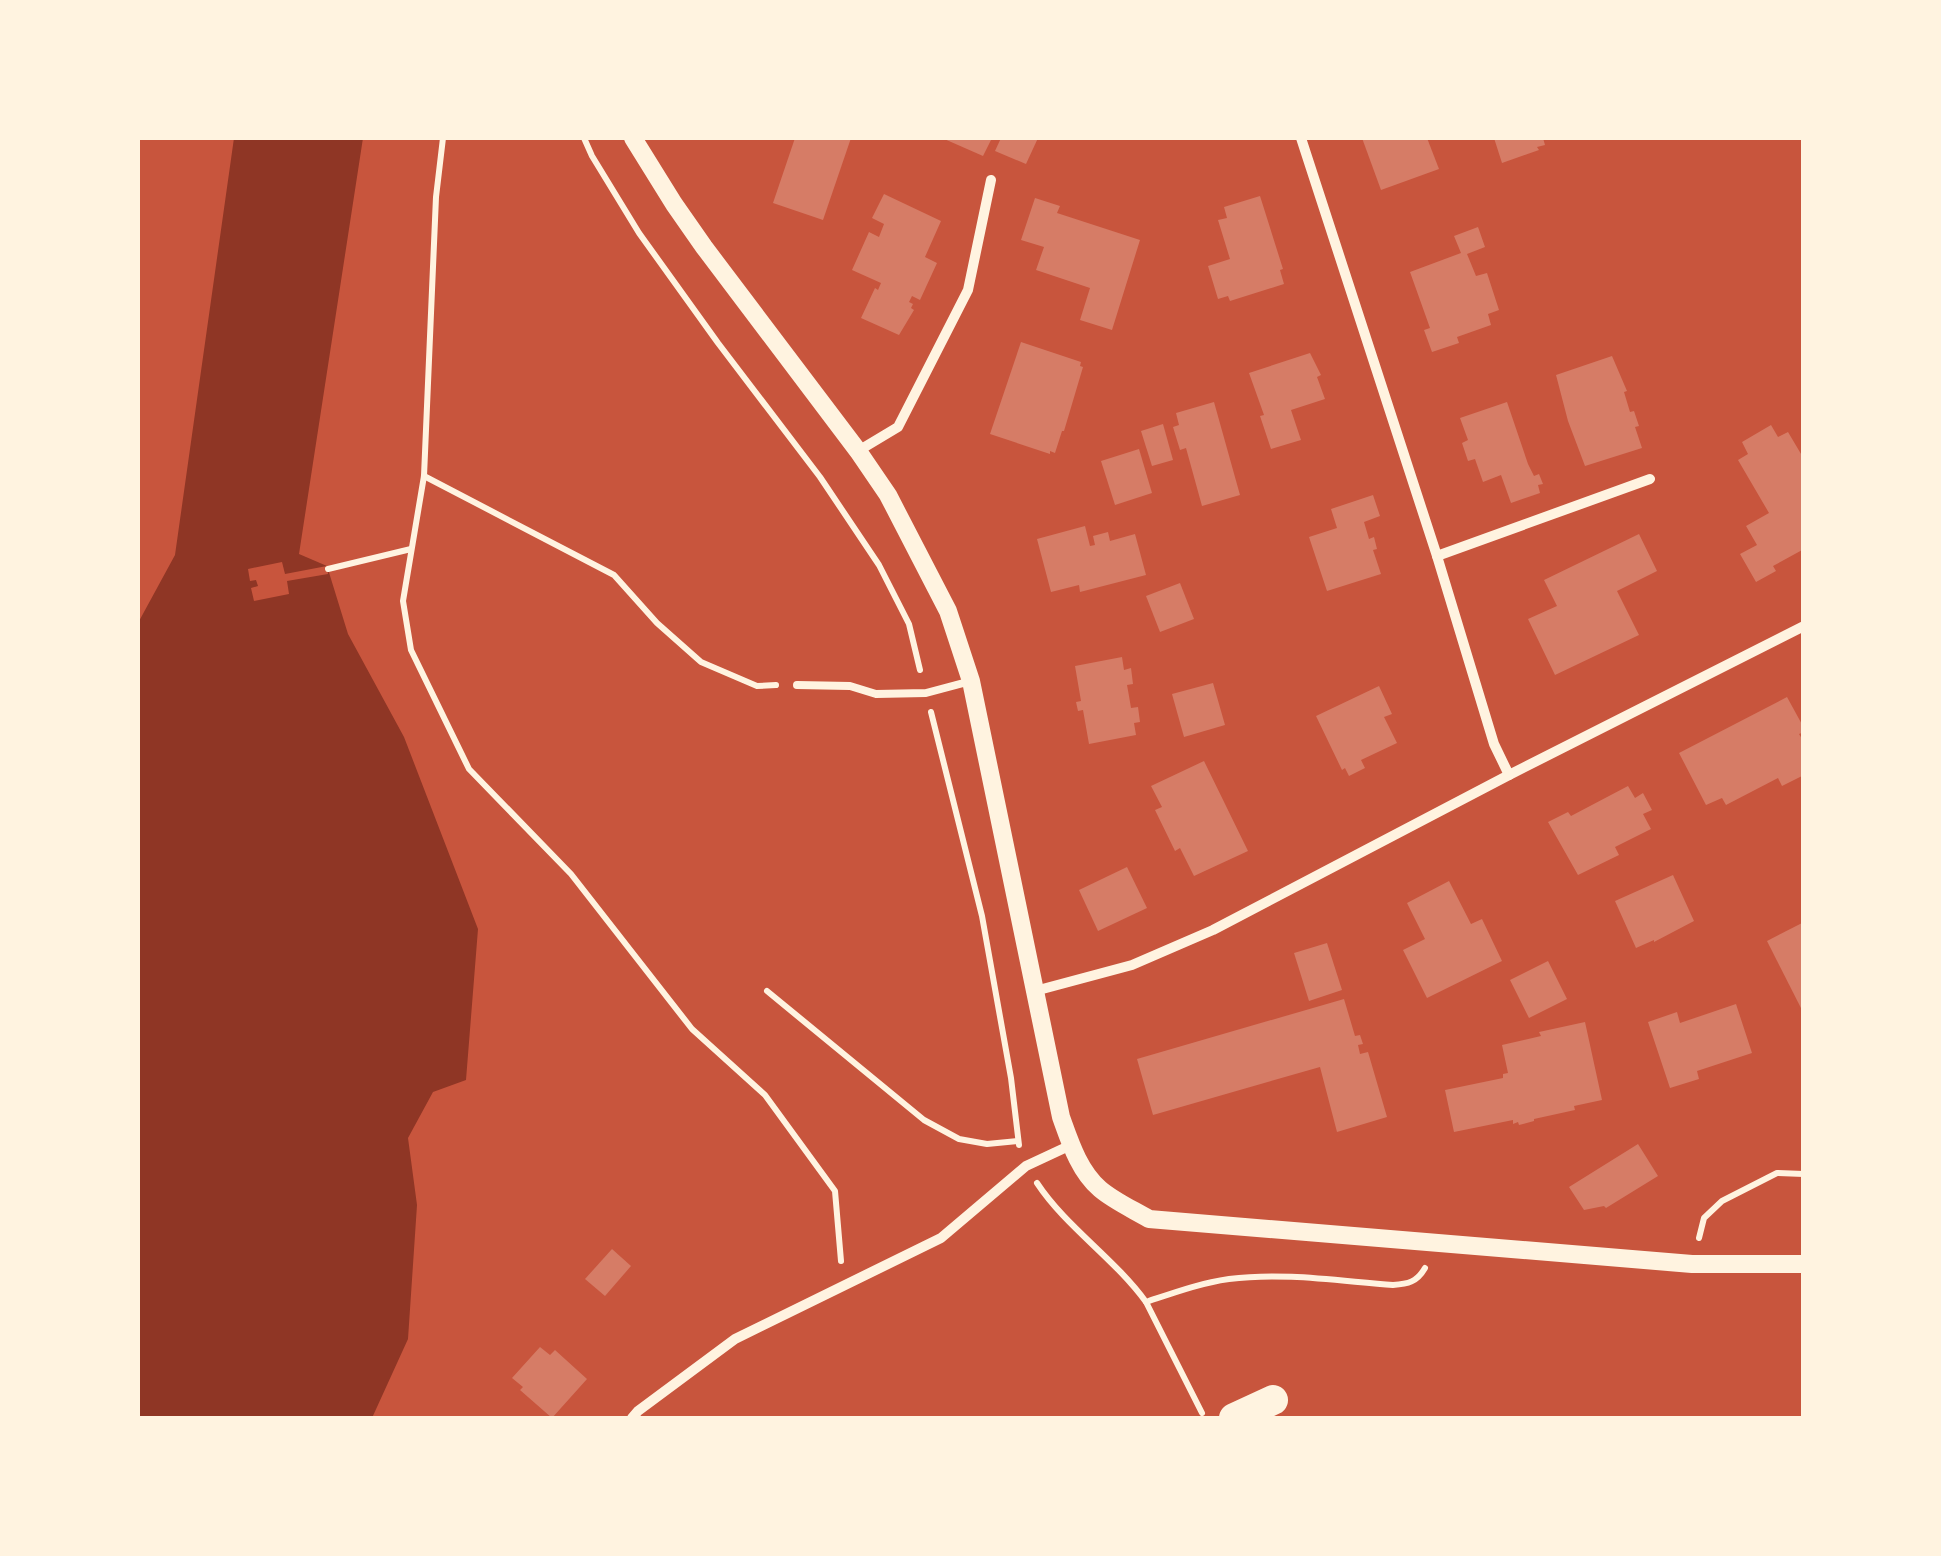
<svg xmlns="http://www.w3.org/2000/svg" width="1941" height="1556" viewBox="0 0 1941 1556" font-family="Jost,sans-serif">
<rect width="100%" height="100%" fill="#c8553d"/>
<!-- water -->
<polygon fill="#8f3625" points="234,138 363,138 299,554 327,566 348,634 404,737 478,929 466,1080 433,1092 408,1138 417,1205 408,1339 372,1418 138,1418 138,623 175,555"/>
<!-- pier -->
<polygon fill="#c8553d" points="282,562 285,574 327,566 328,574 287,581 289,594 254,601 251,588 258,586 256,580 250,581 248,569"/>
<!-- building -->
<g fill="#d67c66">
<polygon points="795,138 851,138 823,220 773,203"/>
<polygon points="942,138 992,138 983,156"/>
<polygon points="1001,138 1038,138 1026,164 995,151"/>
<polygon points="1362,138 1427,138 1439,169 1381,190"/>
<polygon points="1494,138 1543,138 1545,145 1537,147 1539,150 1502,163"/>
<polygon points="884,194 941,221 925,257 937,263 920,300 912,296 909,302 913,304 911,308 914,310 899,335 861,318 875,288 878,290 881,283 852,270 869,232 879,237 884,224 872,218"/>
<polygon points="1260,196 1283,269 1280,270 1284,284 1230,301 1228,296 1218,299 1208,266 1230,259 1218,220 1227,218 1224,207"/>
<polygon points="1035,198 1060,206 1057,213 1140,240 1112,330 1080,320 1090,288 1036,270 1044,247 1021,240"/>
<polygon points="1478,227 1485,247 1467,254 1476,276 1487,273 1499,310 1488,314 1491,325 1457,337 1459,343 1432,352 1424,330 1430,328 1410,272 1461,253 1454,236"/>
<polygon points="1021,342 1081,362 1080,366 1083,367 1064,431 1062,431 1055,453 1050,451 1050,454 990,434"/>
<polygon points="1310,353 1321,375 1317,377 1325,399 1291,410 1301,440 1271,449 1260,416 1264,415 1249,373"/>
<polygon points="1612,356 1627,391 1624,392 1630,412 1634,411 1639,426 1635,427 1642,448 1585,466 1568,421 1556,375"/>
<polygon points="1214,402 1240,495 1202,506 1186,448 1180,450 1173,427 1179,425 1176,413"/>
<polygon points="1507,402 1528,464 1534,476 1539,474 1543,484 1538,485 1540,493 1511,503 1501,475 1483,482 1475,459 1468,461 1462,443 1468,440 1460,418"/>
<polygon points="1163,424 1173,460 1152,466 1141,431"/>
<polygon points="1771,425 1778,437 1788,432 1804,459 1804,549 1773,566 1776,571 1756,582 1740,554 1757,545 1746,526 1769,513 1738,460 1748,454 1742,442"/>
<polygon points="1139,449 1152,493 1115,505 1101,461"/>
<polygon points="1373,495 1380,516 1364,522 1369,539 1374,537 1377,549 1373,550 1381,574 1327,591 1309,537 1337,528 1331,509"/>
<polygon points="1085,526 1090,546 1095,545 1093,536 1108,532 1110,541 1135,534 1146,575 1080,592 1079,585 1051,592 1037,539"/>
<polygon points="1639,534 1657,571 1617,591 1639,635 1555,675 1528,619 1557,606 1544,580"/>
<polygon points="1180,583 1194,619 1160,632 1146,596"/>
<polygon points="1122,657 1124,670 1131,668 1133,684 1127,685 1129,696 1131,708 1138,707 1140,722 1134,723 1136,735 1089,744 1083,710 1078,711 1076,702 1081,701 1075,666"/>
<polygon points="1213,683 1225,725 1184,737 1172,694"/>
<polygon points="1379,686 1392,714 1384,717 1397,743 1361,760 1365,768 1349,776 1345,768 1342,770 1316,716"/>
<polygon points="1787,697 1804,728 1804,732 1799,734 1804,742 1804,775 1782,786 1778,778 1726,805 1722,798 1706,805 1679,753"/>
<polygon points="1204,761 1248,851 1194,876 1180,848 1175,851 1155,810 1162,807 1151,786"/>
<polygon points="1628,786 1635,798 1643,793 1652,810 1643,814 1651,829 1615,847 1619,855 1578,875 1548,822 1568,812 1571,816"/>
<polygon points="1127,867 1147,908 1098,931 1079,890"/>
<polygon points="1673,875 1694,921 1654,942 1654,940 1636,948 1615,901"/>
<polygon points="1449,881 1471,924 1482,919 1502,961 1427,998 1403,950 1425,939 1407,903"/>
<polygon points="1804,922 1804,1014 1767,941"/>
<polygon points="1327,943 1342,990 1309,1001 1294,953"/>
<polygon points="1548,961 1567,999 1529,1018 1510,980"/>
<polygon points="1344,999 1355,1036 1360,1035 1363,1044 1358,1045 1360,1054 1368,1052 1387,1117 1337,1132 1320,1067 1153,1115 1137,1059"/>
<polygon points="1736,1004 1752,1053 1697,1071 1699,1079 1670,1088 1648,1022 1677,1012 1680,1023"/>
<polygon points="1585,1022 1602,1100 1574,1106 1575,1110 1534,1119 1534,1121 1519,1125 1518,1122 1513,1124 1513,1120 1454,1132 1445,1090 1503,1078 1503,1074 1508,1073 1502,1045 1541,1036 1539,1032"/>
<polygon points="1638,1144 1658,1176 1606,1208 1604,1206 1584,1210 1569,1187"/>
<polygon points="612,1249 631,1266 605,1296 585,1279"/>
<polygon points="540,1347 550,1355 555,1350 587,1379 552,1418 520,1390 523,1387 512,1378"/>
</g>
<g fill="none" stroke-linecap="round" stroke-linejoin="round">
<!-- path -->
<g stroke="#fff3e0" stroke-width="6">
<polyline points="443,138 436,197 424,476 403,601 411,650 469,769 571,874 692,1029 765,1095 835,1191 841,1261"/>
<polyline points="584,138 592,156 639,233 718,343 820,477 879,565 909,624 920,670"/>
<polyline points="424,476 614,575 657,623 701,662 757,686 776,685"/>
<polyline points="328,569 411,549"/>
<polyline points="931,712 982,916 1011,1078 1019,1145"/>
<polyline points="767,991 924,1120 959,1139 987,1144 1018,1141"/>
<path d="M1037,1183C1066,1227 1114,1258 1146,1302C1173,1293 1200,1283 1229,1279C1282,1272 1339,1281 1393,1285C1408,1284 1417,1282 1425,1268"/>
<polyline points="1699,1238 1704,1218 1722,1201 1777,1173 1804,1174"/>
<polyline points="1146,1302 1202,1413"/>
</g>
<!-- service -->
<polyline stroke="#fff3e0" stroke-width="8" points="797,685 850,686 876,694 926,693 971,681"/>
<!-- minor -->
<g stroke="#fff3e0" stroke-width="10">
<polyline points="1301,138 1437,556 1494,744 1509,775"/>
<polyline points="858,451 898,427 968,290 991,180"/>
<polyline points="1437,556 1650,479"/>
<polyline points="1035,991 1132,965 1213,930 1509,775 1804,626"/>
<polyline points="632,1418 638,1411 735,1339 941,1238 1026,1166 1071,1145"/>
</g>
<!-- tertiary -->
<path stroke="#fff3e0" stroke-width="18" d="M633,138L674,204L704,247L858,451L888,495L948,611L971,681L1061,1117C1070,1142 1079,1171 1100,1189C1114,1201 1134,1210 1149,1219L1692,1264H1804"/>
<!-- motorway -->
<polyline stroke="#fff3e0" stroke-width="30" points="1234,1418 1273,1400"/>
</g>
<!-- border -->
<rect width="1941" height="1556" fill="none" stroke="#fff3e0" stroke-width="280"/>
</svg>
